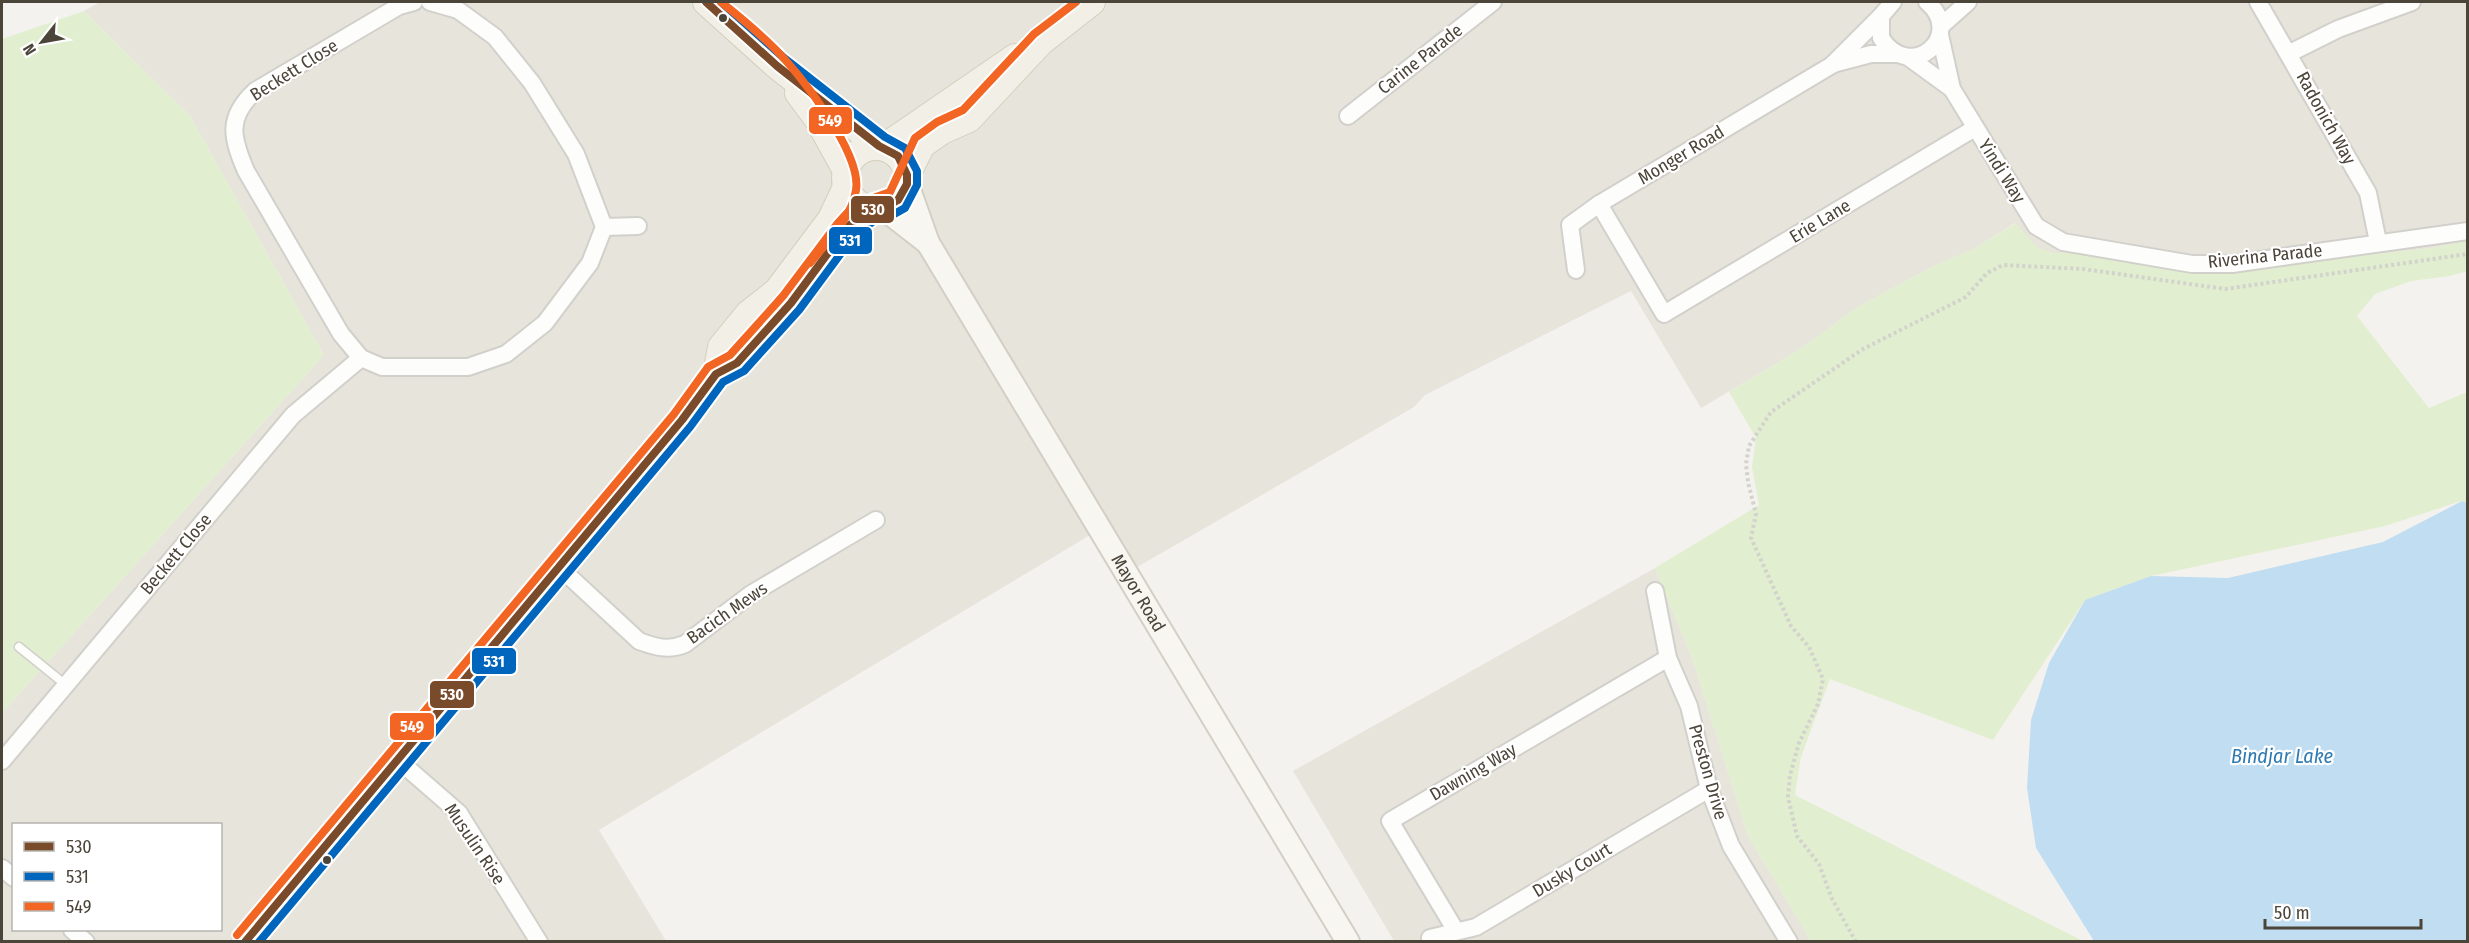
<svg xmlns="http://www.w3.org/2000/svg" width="2469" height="943" viewBox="0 0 2469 943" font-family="'Fira Sans Condensed',sans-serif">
<rect width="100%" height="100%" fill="#f4f2ee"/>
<!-- residential -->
<g fill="#e7e4dc" fill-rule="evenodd">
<path d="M100,2H2467V241L2432,248L2286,264L2232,274H2204L2070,253L2053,254L2037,249L2015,223L1974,249L1932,267L1858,307L1796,352L1701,408L1631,291L1425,395L1414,407L1127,573L1100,529L599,830L666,941L2,942V713L324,355L190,116L84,11ZM14,824H220V930H14Z"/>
<polygon points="1655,568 1693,661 1748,836 1811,941 1394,941 1293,771"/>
</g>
<!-- green -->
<g fill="#e1eecf">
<polygon points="84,11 190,116 324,355 2,713 2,39"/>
<path d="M2016,223C2035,246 2039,254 2070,253L2204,274H2232L2286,264L2432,248L2467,241V271L2450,276L2411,281L2375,294L2357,316L2429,408L2467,392V504L2461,501L2385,526L2151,576L2085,600L1993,740L1830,679L1801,757L1795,795L2083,941H1811L1748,836L1693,661L1655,568L1759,505L1752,467L1756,438L1729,392L1796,352L1858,307L1932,267L1974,249Z"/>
</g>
<!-- water -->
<polygon fill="#c0ddf1" points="2462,501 2468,504 2467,941 2094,941 2036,848 2027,788 2031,720 2049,663 2085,600 2151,576 2228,578 2383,542"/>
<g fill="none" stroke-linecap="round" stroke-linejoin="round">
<!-- service casing -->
<g stroke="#d2d0cb" stroke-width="11">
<polyline id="service" points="19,647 66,685"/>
</g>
<!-- minor casing -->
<g stroke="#d2d0cb" stroke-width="20">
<g id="minor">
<path d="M414,2L399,6L255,91C226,118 232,138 246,171L341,334L361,358L382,367H468L506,354L545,323L590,263L604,227L576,154L532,83L495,37L458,10L430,2"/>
<path d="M1893,2L1881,16V38C1911,84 1966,35 1927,2"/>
<polyline points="2258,2 2368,193 2378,242"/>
<polyline points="1941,26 1968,2"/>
<polyline points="1940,35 1952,89 2036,226 2063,242 2192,264 2232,264 2468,231"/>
<polyline points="2290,53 2338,29 2412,2"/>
<polyline points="1908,57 1952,89"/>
<polyline points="1833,64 1871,54 1897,54"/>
<polyline points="1348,116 1493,2"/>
<polyline points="1599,204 1664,314 1975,128"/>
<polyline points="604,227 638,226"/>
<polyline points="1576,270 1570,225 1599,204 1832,65 1881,16"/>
<path d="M557,565L639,641C655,647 668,651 685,644L751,594L876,520"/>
<polyline points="1655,591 1668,658 1689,706 1709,789 1731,846 1789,942"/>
<polyline points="398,760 459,813 539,942"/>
<polyline points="2,761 293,415 361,358"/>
<polyline points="2,868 14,878"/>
<polyline points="72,930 86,942"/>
<polyline points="1456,931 1390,821 1668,658"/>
<polyline points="1430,938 1476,927 1709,789"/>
</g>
</g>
<!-- secondary casing -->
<g stroke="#d3cfc5" stroke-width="26">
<g id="secondary">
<path id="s1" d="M907,184L928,243L1348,942"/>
<polyline points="883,208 928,243"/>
</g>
</g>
<!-- primary casing -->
<g stroke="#d6cebb" stroke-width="28">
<g id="primary">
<polyline points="706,2 777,66 879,146"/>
<polyline points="798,93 818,120 845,169"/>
<circle cx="876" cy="178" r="31"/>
<polyline points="884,147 1015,57"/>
<polyline points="907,175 922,145 942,131 969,119 1041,42 1092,2"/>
<polyline points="716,374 721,347 748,314 777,291 831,219 846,187"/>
<polyline points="245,942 682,420 716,374 737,363 791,303 845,230 856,219 873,209"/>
</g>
</g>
<!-- path -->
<polyline stroke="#d3d2cc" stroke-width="4" stroke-dasharray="3 3" stroke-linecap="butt" points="1856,942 1832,899 1819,864 1797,836 1788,797 1790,775 1799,743 1818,704 1823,679 1809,647 1791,626 1751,538 1756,514 1748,482 1746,464 1749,446 1771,412 1863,349 1966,297 1987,273 2003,265 2083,269 2225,289 2468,254"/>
<!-- service -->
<use href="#service" stroke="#fdfdfc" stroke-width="8"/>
<!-- minor -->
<use href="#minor" stroke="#fdfdfc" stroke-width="16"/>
<!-- secondary -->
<use href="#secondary" stroke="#f7f6f1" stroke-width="22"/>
<!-- primary -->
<use href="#primary" stroke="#f2efe6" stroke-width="26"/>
<!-- bus-1 casing -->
<g stroke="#fff" stroke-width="12">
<polyline id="bus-1" points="245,942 682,420 716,374 737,363 791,303 845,230 856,219 873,209 883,208 898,200 907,184 907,175 898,156 879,146 777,66 706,2"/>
</g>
<!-- bus-2 casing -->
<g stroke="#fff" stroke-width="12">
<polyline id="bus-2" points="259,942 690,427 723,382 744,371 799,310 853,237 876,219 887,218 905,208 917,185 917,171 905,148 885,137 784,58 721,2"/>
</g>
<!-- bus-3 casing -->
<g stroke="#fff" stroke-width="12">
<g id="bus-3">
<path d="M721,2C740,17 759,33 776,50C801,75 862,154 856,190C852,218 827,242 810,263"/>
<polyline points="237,935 674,414 708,367 730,355 783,296 838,223 850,210 868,200 890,192 915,138 937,122 963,110 1034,34 1076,2"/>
</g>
</g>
<!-- bus-1 -->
<use href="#bus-1" stroke="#7a4b2a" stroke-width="8"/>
<!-- bus-2 -->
<use href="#bus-2" stroke="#0065bd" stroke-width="8"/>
<!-- bus-3 -->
<use href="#bus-3" stroke="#f26522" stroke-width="8"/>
</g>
<!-- markers -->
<g fill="#4b4439" stroke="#fff" stroke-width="2">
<circle cx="723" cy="18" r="5"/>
<circle cx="327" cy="860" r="5"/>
</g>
<g text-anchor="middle" stroke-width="4.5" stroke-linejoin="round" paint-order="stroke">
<!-- street labels -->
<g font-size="18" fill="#4b4439" stroke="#fff">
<text transform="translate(1420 59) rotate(-38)" y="6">Carine Parade</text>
<text transform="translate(294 70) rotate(-32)" y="6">Beckett Close</text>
<text transform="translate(2326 118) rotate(61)" y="6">Radonich Way</text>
<text transform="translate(1681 155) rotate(-31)" y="6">Monger Road</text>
<text transform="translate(2002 171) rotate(58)" y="6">Yindi Way</text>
<text transform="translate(1820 221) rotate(-31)" y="6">Erie Lane</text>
<text transform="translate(2265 256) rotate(-6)" y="6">Riverina Parade</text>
<text transform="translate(176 554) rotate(-50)" y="6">Beckett Close</text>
<text dy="6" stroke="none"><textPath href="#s1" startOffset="471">Mayor Road</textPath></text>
<text transform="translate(727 613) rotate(-35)" y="6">Bacich Mews</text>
<text transform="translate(1473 772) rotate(-30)" y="6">Dawning Way</text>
<text transform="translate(1708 772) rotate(74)" y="6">Preston Drive</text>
<text transform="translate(475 844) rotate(56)" y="6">Musulin Rise</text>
<text transform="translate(1572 870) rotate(-31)" y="6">Dusky Court</text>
</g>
<!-- water labels -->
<g font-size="20" font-style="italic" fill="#2e7ab2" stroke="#fff">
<text x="2282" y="763">Bindjar Lake</text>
</g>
</g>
<g stroke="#fff" stroke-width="2">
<rect x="808" y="106" width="45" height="29" rx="6" fill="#f26522"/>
<rect x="850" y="195" width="45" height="29" rx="6" fill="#7a4b2a"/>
<rect x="828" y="226" width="45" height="29" rx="6" fill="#0065bd"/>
<rect x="471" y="647" width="46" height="28" rx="6" fill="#0065bd"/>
<rect x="429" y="680" width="46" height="29" rx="6" fill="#7a4b2a"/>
<rect x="389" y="712" width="46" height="29" rx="6" fill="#f26522"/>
</g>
<g font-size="16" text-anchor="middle" font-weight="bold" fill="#fff">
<text x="830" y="126">549</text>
<text x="873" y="215">530</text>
<text x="850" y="246">531</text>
<text x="494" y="667">531</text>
<text x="452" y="700">530</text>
<text x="412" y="732">549</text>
</g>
<!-- border -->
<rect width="2469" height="943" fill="none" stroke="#4b4439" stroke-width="6"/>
<!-- legend -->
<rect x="12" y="823" width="210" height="108" fill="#ffffff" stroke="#b7b4b0" stroke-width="1.5"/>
<rect x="24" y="842" width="30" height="9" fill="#7a4b2a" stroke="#b7b4b0" stroke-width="1.5"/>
<text x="66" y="853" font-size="18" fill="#4b4439">530</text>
<rect x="24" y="872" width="30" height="9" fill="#0065bd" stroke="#b7b4b0" stroke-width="1.5"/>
<text x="66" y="883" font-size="18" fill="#4b4439">531</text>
<rect x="24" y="902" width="30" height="9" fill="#f26522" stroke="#b7b4b0" stroke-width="1.5"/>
<text x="66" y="913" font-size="18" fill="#4b4439">549</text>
<!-- north arrow -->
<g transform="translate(42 42) rotate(239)" stroke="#ffffff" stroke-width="4.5" paint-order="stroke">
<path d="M0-4.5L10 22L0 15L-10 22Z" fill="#4b4439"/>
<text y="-9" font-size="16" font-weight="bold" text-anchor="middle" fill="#4b4439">N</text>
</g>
<!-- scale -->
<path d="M2265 919v9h156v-9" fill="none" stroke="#4b4439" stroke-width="3"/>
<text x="2274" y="919" font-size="18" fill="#4b4439" stroke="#ffffff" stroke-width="4.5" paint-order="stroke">50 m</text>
</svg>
